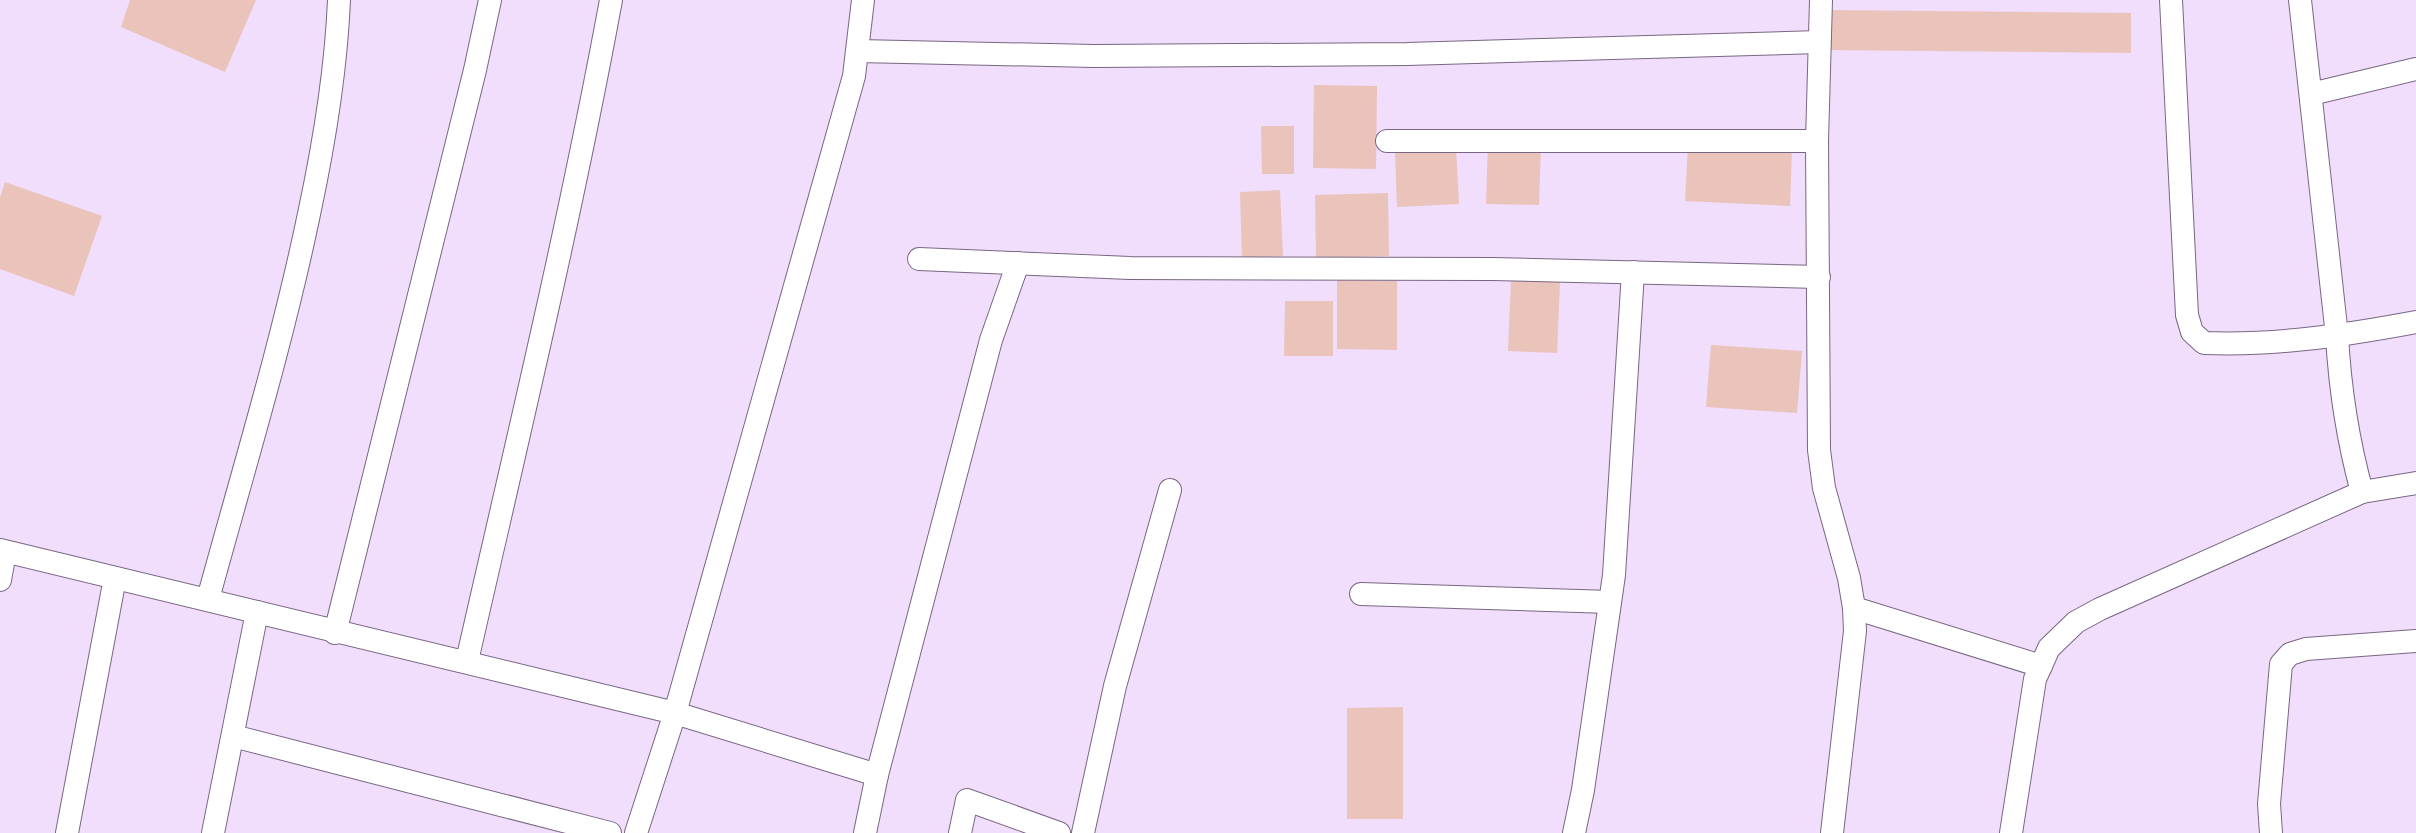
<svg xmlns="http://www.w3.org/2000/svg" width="2416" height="833" viewBox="0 0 2416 833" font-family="'PT Sans',sans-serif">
<rect width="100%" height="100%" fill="#f1ddfc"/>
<!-- building -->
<g fill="#eac3bb">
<polygon points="130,0 256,0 225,72 121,27"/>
<polygon points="1826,10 2131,13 2131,53 1826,50"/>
<polygon points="1314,85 1377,86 1376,169 1313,168"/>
<polygon points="1261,126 1294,126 1294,174 1262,174"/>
<polygon points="1488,143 1541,144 1539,205 1486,204"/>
<polygon points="1688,143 1792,149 1790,206 1685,201"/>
<polygon points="1456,148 1459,204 1397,207 1395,151"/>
<polygon points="5,182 102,216 74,296 0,269 0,197"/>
<polygon points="1280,190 1283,256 1242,258 1240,192"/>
<polygon points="1388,193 1389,256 1316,258 1315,195"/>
<polygon points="1337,280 1397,281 1397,350 1337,349"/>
<polygon points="1511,280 1560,282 1557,353 1508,351"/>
<polygon points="1285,301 1333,301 1333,356 1284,356"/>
<polygon points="1711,345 1802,351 1797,413 1706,407"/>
<polygon points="1403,707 1403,819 1347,819 1347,708"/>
</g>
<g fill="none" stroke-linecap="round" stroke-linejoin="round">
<!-- minor casing -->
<g stroke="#786782" stroke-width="24">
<g id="minor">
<polyline points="1821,0 1817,141 1819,450 1824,488 1849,578 1854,608 1855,631 1832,833"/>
<path d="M2171,0L2187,315L2192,332L2204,343C2275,346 2346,335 2416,322"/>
<path d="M2300,0L2337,336C2340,390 2348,441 2362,492"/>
<polyline points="858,51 1094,56 1407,54 1819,42"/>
<polyline points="2311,94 2416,69"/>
<polyline points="1387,141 1817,141"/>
<polyline points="919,259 1130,268 1492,269 1819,277"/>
<polyline points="0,550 675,713 877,775"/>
<polyline points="0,580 5,552"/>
<polyline points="1361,594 1610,602"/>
<path d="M208,599C243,471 282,344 309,214C324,144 336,72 339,0"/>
<polyline points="1854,608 2041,666"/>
<polyline points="335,633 475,70 490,0"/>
<path d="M467,661C517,441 570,222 611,0"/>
<polyline points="233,736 610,833"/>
<polyline points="67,833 115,578"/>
<polyline points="213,833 257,612"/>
<polyline points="636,833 675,713 854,76 863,0"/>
<polyline points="865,833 877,775 991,340 1018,263"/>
<polyline points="960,833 967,800 1059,833"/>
<polyline points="1083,833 1115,686 1170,490"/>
<polyline points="1574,833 1583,790 1614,575 1633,272"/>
<polyline points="2011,833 2035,679 2049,648 2076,622 2100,609 2362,492 2416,483"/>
<polyline points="2271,833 2269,804 2281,664 2290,654 2306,649 2416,641"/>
</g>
</g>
<!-- minor -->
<use href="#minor" stroke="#fff" stroke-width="22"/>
</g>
</svg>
